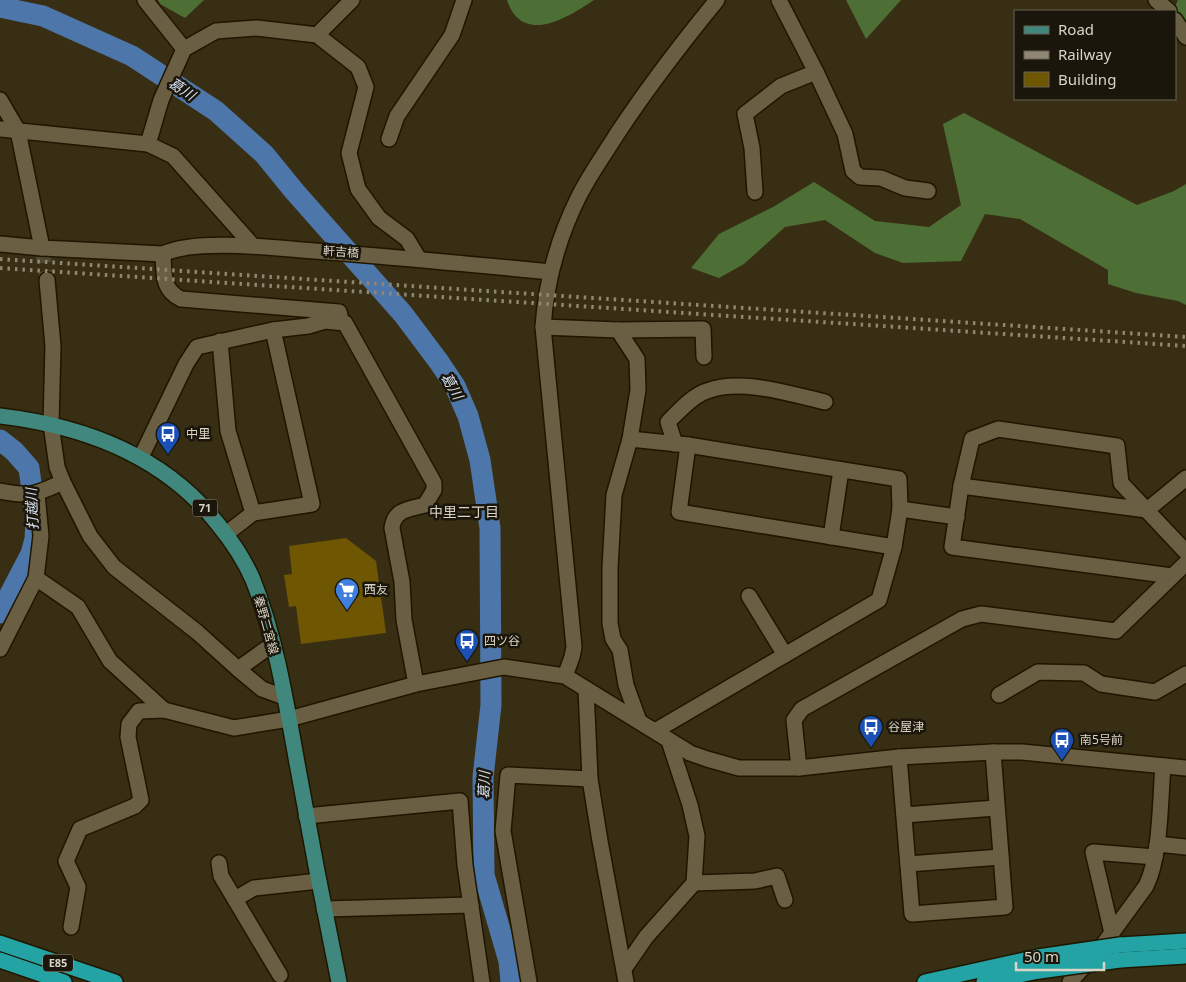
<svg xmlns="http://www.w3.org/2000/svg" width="1186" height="982" viewBox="0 0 1186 982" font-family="'Noto Sans','Noto Sans JP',sans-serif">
<rect width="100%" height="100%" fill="#382e13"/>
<!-- forest -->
<g fill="#4d6f35">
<polygon points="158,0 204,0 185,18 160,4"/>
<path d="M507,0H594C567,18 522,46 507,0Z"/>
<polygon points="846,0 901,0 866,39"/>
<polygon points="1178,0 1186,0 1186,37 1173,11"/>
<polygon points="964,113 1137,205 1174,191 1186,184 1186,305 1178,301 1136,293 1108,284 1108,270 1020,219 985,214 961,261 903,263 875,253 825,220 785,227 744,264 719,278 691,268 719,234 773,207 814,182 875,221 929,227 961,205 943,124"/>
</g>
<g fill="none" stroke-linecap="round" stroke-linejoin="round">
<!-- river -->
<g stroke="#4d77ab" stroke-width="21">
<polyline points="0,7 43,16 132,56 216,111 264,154 295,192 403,314 439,362 455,386 468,416 480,460 490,528 491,705 483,777 484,875 509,961 511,982"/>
<polyline points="0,440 14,451 29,468 36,522 35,539 31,554 0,613"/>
</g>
</g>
<!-- building -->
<polygon fill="#6f5602" points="346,538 376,561 386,633 301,644 296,606 289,607 284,575 292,574 289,546"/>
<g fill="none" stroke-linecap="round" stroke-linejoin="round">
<!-- minor-tunnel -->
<polyline stroke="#50472e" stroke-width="15" stroke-dasharray="15 8" stroke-linecap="butt" points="42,248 47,280"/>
<!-- minor casing -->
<g stroke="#1f1600" stroke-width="18">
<g id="minor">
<polyline points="145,0 184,49"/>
<polyline points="779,0 816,72 845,134 853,171 860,177 881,178 905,188 928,191"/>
<polyline points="1156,0 1169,11"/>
<polyline points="1175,20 1186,37"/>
<polyline points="317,35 352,0"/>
<path d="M0,100L18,131L42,248L163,254C193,239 267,247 302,250C385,256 468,264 551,272"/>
<polyline points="0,129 148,144 173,156 253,246"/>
<polyline points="389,139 397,116 452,35 464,0"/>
<polyline points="148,144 161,100 184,49 216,31 257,28 317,35 358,67 366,87 349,153 358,189 379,218 407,239 419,259"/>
<polyline points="755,192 752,148 745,114 781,86 816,72"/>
<polyline points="0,244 42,248"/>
<path d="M163,254C164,274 162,290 181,299L339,312L340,315"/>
<polyline points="47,280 53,346 51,424 57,467 63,482 90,536 114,567 197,632 238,669 262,689 284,697"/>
<polyline points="543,327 618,330 703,329 704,357"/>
<polyline points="618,330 637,359 638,390 630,439 614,495 610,568 610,623 613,639 620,650 626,685 639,721"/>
<polyline points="220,341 228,431 253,513"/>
<polyline points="630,439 688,445 899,479 900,509 894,547 879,600 655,731"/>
<path d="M675,444L668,422C678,412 693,395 707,391C742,378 790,394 825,402"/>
<polyline points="688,445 679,512 894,547"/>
<path d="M141,457L186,364L197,347L273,330L308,326L325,321L345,323L434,483V490L425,505C410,509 394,509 392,528L402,582L404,620L416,684"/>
<polyline points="961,486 1147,510 1186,478"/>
<path d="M0,491C32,497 34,495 63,482"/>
<polyline points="900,509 957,517"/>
<polyline points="226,534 253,513 312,504 273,330"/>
<polyline points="831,537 841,470"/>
<polyline points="1172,576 952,547 961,486 972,439 998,429 1117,446 1121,483 1186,552"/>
<polyline points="36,578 78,607 110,661 164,710"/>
<polyline points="749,596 785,655"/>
<polyline points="0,649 36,578 41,536 37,494"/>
<polyline points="238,669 273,644"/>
<path d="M565,676L572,657L574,647L543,327C546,282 559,236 579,196C590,174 604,155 617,134C648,87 681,44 717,0"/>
<polyline points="586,689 590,779 600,841 626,982"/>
<polyline points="999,695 1038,672 1084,673 1101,684 1155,692 1186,674"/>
<polyline points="899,757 912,914 1005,907 993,752"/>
<polyline points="799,768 794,720 802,709 962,619 981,614 1116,631 1186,563"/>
<polyline points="904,815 996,808"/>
<polyline points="306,816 460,801 465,865 482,982"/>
<polyline points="1157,844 1186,847"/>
<polyline points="219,863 221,876 280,975"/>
<polyline points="908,864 1001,857"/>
<polyline points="694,883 755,881 777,876 785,900"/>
<polyline points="235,899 254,888 319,881"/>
<polyline points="324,909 471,905"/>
<polyline points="71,927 78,887 66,861 80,829 135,806 141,800 128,737 129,724 139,711 164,710 234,728 289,719 416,684 504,667 565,676 690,753 707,759 739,768 799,768 899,757 993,752 1022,752 1186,768"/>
<polyline points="1112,933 1093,852 1155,857"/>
<polyline points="624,969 646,937 694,883 697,836 690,805 669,741"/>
<polyline points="529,982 503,831 508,775 590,779"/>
<path d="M1070,982L1103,945L1146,886C1161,856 1160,800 1163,766"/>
</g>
</g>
<!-- major casing -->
<g stroke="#1f1600" stroke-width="18">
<path id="major" d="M0,416C84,426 163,455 217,523C231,540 244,559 253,580C276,638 286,702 297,763C310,836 324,909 339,982"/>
</g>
<!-- highway casing -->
<g stroke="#1f1600" stroke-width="18">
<g id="highway">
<polyline points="0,943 115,982"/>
<polyline points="1120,945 1186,941"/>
<polyline points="0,960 64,982"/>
<polyline points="1120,960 1186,956"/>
<polyline points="925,982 1038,957"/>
<polyline points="984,982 1039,971"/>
</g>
</g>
<!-- minor -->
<use href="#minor" stroke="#6a5f43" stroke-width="15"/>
<!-- major -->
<use href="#major" stroke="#40887e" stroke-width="15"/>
<!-- highway -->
<use href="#highway" stroke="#24a3a5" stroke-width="15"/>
<!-- rail -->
<g stroke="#8f8773" stroke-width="4" stroke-dasharray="2.5 5" stroke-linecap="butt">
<polyline points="0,259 1186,337"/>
<polyline points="0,268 1186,346"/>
</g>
<!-- highway-bridge casing -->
<g stroke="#1f1600" stroke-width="18" stroke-linecap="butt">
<g id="highway-bridge">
<polyline points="1038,957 1120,945"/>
<polyline points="1039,971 1120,960"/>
</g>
</g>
<!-- highway-bridge -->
<use href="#highway-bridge" stroke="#24a3a5" stroke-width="15"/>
</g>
<!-- icons -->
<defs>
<g id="bus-pin" transform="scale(1.25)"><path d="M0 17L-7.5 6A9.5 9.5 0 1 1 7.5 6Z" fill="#1a4fb4" stroke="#1b160b"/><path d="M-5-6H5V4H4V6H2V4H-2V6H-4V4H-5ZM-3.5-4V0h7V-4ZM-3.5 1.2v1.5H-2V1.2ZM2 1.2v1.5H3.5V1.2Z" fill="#fff"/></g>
<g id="supermarket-pin" transform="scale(1.25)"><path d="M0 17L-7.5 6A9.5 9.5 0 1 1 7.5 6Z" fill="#3f7fe0" stroke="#1b160b"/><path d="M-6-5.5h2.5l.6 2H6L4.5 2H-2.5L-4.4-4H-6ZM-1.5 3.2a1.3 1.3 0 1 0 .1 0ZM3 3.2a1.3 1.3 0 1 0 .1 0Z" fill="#fff"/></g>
</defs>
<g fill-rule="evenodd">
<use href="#bus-pin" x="168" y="434"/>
<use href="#supermarket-pin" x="347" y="590"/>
<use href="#bus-pin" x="467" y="641"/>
<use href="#bus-pin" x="871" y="727"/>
<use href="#bus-pin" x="1062" y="740"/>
</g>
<g text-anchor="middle" stroke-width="5" stroke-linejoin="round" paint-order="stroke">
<!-- shield labels -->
<g fill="#1b160b" stroke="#a19b8d" stroke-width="1">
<rect x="192.5" y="499.5" width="25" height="17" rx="4"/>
<rect x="43" y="954.5" width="30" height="17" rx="4"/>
</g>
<g font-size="11" font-weight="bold" fill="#dad4c5">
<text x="205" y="512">71</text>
<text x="58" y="967">E85</text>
</g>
<!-- street labels -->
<g font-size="12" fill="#dad4c5" stroke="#1b160b">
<text transform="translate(341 252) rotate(4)" y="4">軒吉橋</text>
<text transform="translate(266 625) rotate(74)" y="4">秦野二宮線</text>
</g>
<!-- poi labels -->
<g font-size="12" fill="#dad4c5" stroke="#1b160b" text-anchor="start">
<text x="186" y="438">中里</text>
<text x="364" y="594">西友</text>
<text x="484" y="645">四ツ谷</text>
<text x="888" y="731">谷屋津</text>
<text x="1080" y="744">南5号前</text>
</g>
<!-- water labels -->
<g font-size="14" font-style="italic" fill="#d6e2f2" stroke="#1b160b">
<text transform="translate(182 89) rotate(33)" y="5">葛川</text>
<text transform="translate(452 386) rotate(60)" y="5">葛川</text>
<text transform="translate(32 509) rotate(-93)" y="5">打越川</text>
<text transform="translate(484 785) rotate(-88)" y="5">葛川</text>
</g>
<!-- neighbourhood labels -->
<g font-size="14" fill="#dad4c5" stroke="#1b160b">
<text x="464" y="517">中里二丁目</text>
</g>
</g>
<!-- legend -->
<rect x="1014" y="10" width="162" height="90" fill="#1b160b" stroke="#676255"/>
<rect x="1024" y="26" width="25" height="8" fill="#40887e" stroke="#676255"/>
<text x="1058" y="35" font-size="15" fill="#dad4c5">Road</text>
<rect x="1024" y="51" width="25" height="8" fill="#8f8773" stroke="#676255"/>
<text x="1058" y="60" font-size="15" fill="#dad4c5">Railway</text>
<rect x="1024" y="72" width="25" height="15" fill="#6f5602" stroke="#676255"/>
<text x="1058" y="85" font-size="15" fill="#dad4c5">Building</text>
<!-- scale -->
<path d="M1016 962v8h88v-8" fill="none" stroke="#dad4c5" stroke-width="2.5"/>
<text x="1024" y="962" font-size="15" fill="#dad4c5" stroke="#1b160b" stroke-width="4" paint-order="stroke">50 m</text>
</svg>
